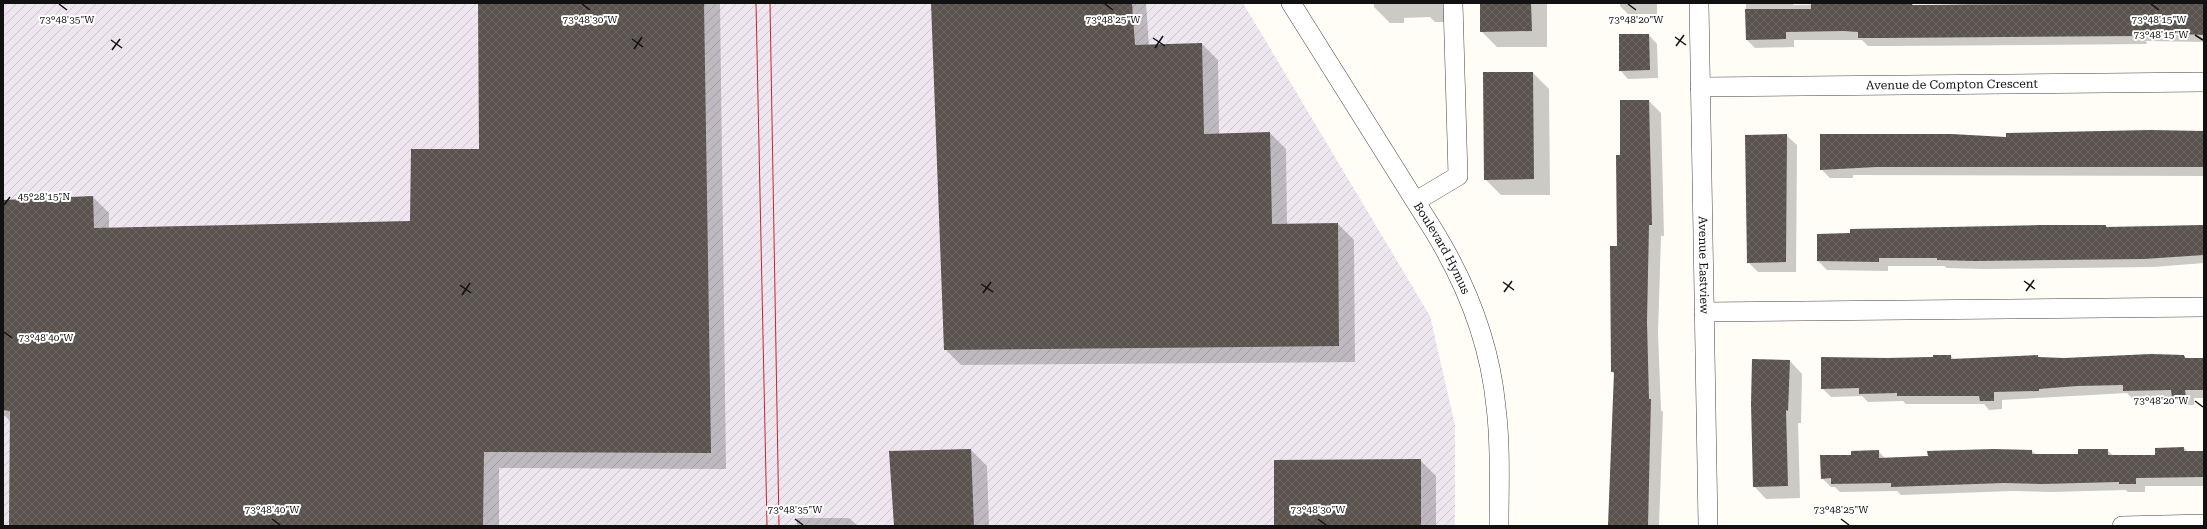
<svg xmlns="http://www.w3.org/2000/svg" width="2207" height="529" viewBox="0 0 2207 529" font-family="'Roboto Serif',serif">
<defs>
<pattern id="industrial-furrows" width="10" height="10" patternUnits="userSpaceOnUse"><rect width="10" height="10" fill="#eee6ef"/><path d="M-1 1l2-2M0 10L10 0M9 11l2-2" fill="none" stroke="#cbc4cc"/></pattern>
<pattern id="building-cross-hatch" width="8" height="8" patternUnits="userSpaceOnUse"><rect width="8" height="8" fill="#5a524d"/><path d="M0 0l8 8M0 8l8-8" fill="none" stroke="#6d6662"/></pattern>
</defs>
<rect width="100%" height="100%" fill="#fffdf5"/>
<!-- industrial -->
<polygon fill="url(#industrial-furrows)" points="3,3 1243,3 1430,316 1455,425 1455,526 3,526"/>
<!-- shadow -->
<g fill="#0003">
<polygon points="479,3 720,3 726,469 499,468 499,526 10,526 11,422 3,414 3,201 93,197 109,213 109,229 411,222 480,150"/>
<polygon points="932,3 1146,3 1149,46 1202,44 1218,60 1219,135 1270,133 1286,149 1287,225 1338,224 1354,240 1355,362 961,365 945,349"/>
<polygon points="1374,3 1445,3 1448,22 1435,22 1430,17 1404,18 1404,23 1390,23 1374,7"/>
<polygon points="1481,3 1547,3 1547,47 1497,47 1481,31"/>
<polygon points="1620,3 1657,3 1657,14 1628,14 1620,6"/>
<polygon points="1746,3 1793,3 1793,5 1912,3 1914,6 1997,3 2204,4 2204,42 2146,41 2147,44 1891,46 1868,46 1862,40 1794,40 1794,47 1755,48 1746,39"/>
<polygon points="1649,35 1657,44 1658,78 1628,79 1620,70"/>
<polygon points="1533,73 1549,89 1550,195 1501,195 1485,179"/>
<polygon points="1649,101 1661,113 1664,236 1661,236 1658,334 1661,410 1663,412 1659,526 1610,526 1609,524 1615,375 1612,372 1611,247 1618,247 1621,156"/>
<polygon points="2204,132 2204,176 1853,175 1853,178 1830,178 1821,169 2007,138"/>
<polygon points="1786,135 1797,145 1796,272 1758,272 1748,262"/>
<polygon points="2204,225 2204,263 2153,267 1984,269 1947,268 1944,266 1888,266 1888,271 1827,270 1818,261 2106,226 2108,228"/>
<polygon points="1951,356 1954,360 2037,356 2040,358 2064,359 2184,356 2187,359 2204,359 2204,398 2194,398 2194,405 2181,405 2174,398 2133,399 2127,393 2002,400 2002,409 1989,410 1984,404 1906,404 1903,401 1868,402 1862,396 1831,397 1822,388 1886,359"/>
<polygon points="1790,361 1802,374 1801,423 1798,423 1800,498 1766,499 1754,486"/>
<polygon points="2184,448 2188,452 2204,452 2204,486 2145,486 2145,492 2128,492 2126,490 2051,492 2013,491 1901,495 1897,491 1840,492 1835,487 1831,487 1822,478 1852,456 1878,451 1885,458 2032,451 2037,455 2079,455 2107,450 2114,456 2156,456"/>
<polygon points="971,450 987,466 989,526 895,526 890,452"/>
<polygon points="1420,460 1436,476 1436,526 1275,526"/>
<polygon points="797,518 849,518 858,526 797,526"/>
</g>
<!-- building -->
<g fill="url(#building-cross-hatch)">
<polygon points="478,3 704,3 711,453 484,452 483,526 9,526 10,411 3,410 3,200 93,196 94,228 410,221 411,149 479,149"/>
<polygon points="931,3 1132,3 1135,45 1202,43 1204,134 1270,132 1272,224 1338,223 1339,346 944,350"/>
<polygon points="1480,3 1531,3 1532,31 1480,32"/>
<polygon points="1912,3 1912,5 2204,3 2204,35 2138,32 2138,36 1882,38 1858,38 1858,32 1844,31 1786,32 1786,39 1746,40 1745,9 1811,9 1811,4"/>
<polygon points="1619,34 1649,34 1650,70 1619,71"/>
<polygon points="1483,72 1533,72 1534,179 1484,180"/>
<polygon points="1620,100 1649,100 1652,225 1649,225 1647,322 1649,399 1651,399 1648,525 1608,525 1614,372 1611,372 1610,246 1617,246 1616,155 1620,155"/>
<polygon points="2150,130 2204,131 2204,167 1876,167 1820,170 1820,134 1951,134 2006,137 2006,133"/>
<polygon points="1787,134 1786,262 1747,263 1745,135"/>
<polygon points="2040,225 2106,225 2106,227 2204,225 2204,255 2144,259 1975,261 1937,260 1937,258 1879,258 1879,262 1817,261 1817,234 1850,233 1850,229"/>
<polygon points="2151,354 2184,355 2185,358 2204,358 2204,390 2185,390 2186,397 2172,397 2171,390 2123,391 2123,385 2077,386 2039,389 2039,391 1994,392 1994,401 1980,401 1979,396 1897,396 1897,393 1859,394 1859,388 1821,389 1821,357 1886,358 1933,357 1933,355 1951,355 1951,359 2038,355 2038,357 2064,358"/>
<polygon points="1752,359 1790,360 1788,411 1786,410 1788,486 1753,487 1751,404"/>
<polygon points="2184,447 2184,451 2204,451 2204,477 2136,478 2136,484 2119,484 2119,482 2042,484 2004,483 1891,487 1891,483 1831,484 1831,478 1821,479 1820,455 1851,455 1851,451 1879,450 1879,458 1928,456 1927,451 1994,449 2032,450 2032,454 2078,454 2078,449 2108,449 2108,455 2155,455 2155,448"/>
<polygon points="971,449 974,526 894,526 889,451"/>
<polygon points="1421,459 1421,526 1274,526 1274,460"/>
</g>
<g fill="none" stroke-linecap="round" stroke-linejoin="round">
<!-- minor casing -->
<g stroke="#444" stroke-width="20">
<g id="minor">
<path id="s1" d="M1291,3L1434,231C1467,285 1490,344 1496,407C1501,446 1499,487 1499,526"/>
<path id="s2" d="M1699,3L1708,526"/>
<path id="s3" d="M1700,87L2204,82"/>
<polyline points="1416,201 1458,176 1453,3"/>
<polyline points="1704,312 2204,307"/>
<polyline points="2122,526 2204,524"/>
</g>
</g>
<!-- minor -->
<use href="#minor" stroke="#fff" stroke-width="19"/>
<!-- tram -->
<g stroke="#c4262e" stroke-width="1">
<polyline points="756,3 767,526"/>
<polyline points="770,3 779,526"/>
</g>
</g>
<!-- ticks -->
<path fill="none" stroke="#111" stroke-width="1.5" d="M59,4L67,10M582,4L590,10M1105,4L1113,10M1628,4L1636,10M2151,4L2159,10M2195,35L2203,40M1675,37L1686,45M1153,38L1165,46M632,39L643,47M111,40L122,48M1676,46L1684,35M1155,48L1163,36M634,49L642,37M112,50L120,39M4,205L10,197M2024,281L2035,289M1503,282L1514,290M981,284L993,292M460,285L471,293M2026,291L2034,280M1504,292L1512,281M983,293L991,282M462,295L470,283M4,332L12,338M2195,401L2203,407M272,519L280,525M795,519L803,525M1318,519L1326,525M1841,519L1849,525"/>
<g text-anchor="middle" stroke-width="4" stroke-linejoin="round" paint-order="stroke">
<!-- street labels -->
<g font-size="12" fill="#111" stroke="#fff">
<text dy="4" stroke="none"><textPath href="#s3" startOffset="252">Avenue de Compton Crescent</textPath></text>
<text dy="4" stroke="none"><textPath href="#s1" startOffset="288">Boulevard Hymus</textPath></text>
<text dy="4" stroke="none"><textPath href="#s2" startOffset="262">Avenue Eastview</textPath></text>
</g>
</g>
<g font-size="10" text-anchor="middle" fill="#111" stroke="#fff" stroke-width="4" stroke-linejoin="round" paint-order="stroke">
<text x="2159" y="23">73°48'15"W</text>
<text x="67" y="23">73°48'35"W</text>
<text x="590" y="23">73°48'30"W</text>
<text x="1113" y="23">73°48'25"W</text>
<text x="1636" y="23">73°48'20"W</text>
<text x="2161" y="38">73°48'15"W</text>
<text x="44" y="200">45°28'15"N</text>
<text x="46" y="341">73°48'40"W</text>
<text x="2161" y="404">73°48'20"W</text>
<text x="272" y="513">73°48'40"W</text>
<text x="795" y="513">73°48'35"W</text>
<text x="1318" y="513">73°48'30"W</text>
<text x="1841" y="513">73°48'25"W</text>
</g>
<!-- border -->
<rect width="2207" height="529" fill="none" stroke="#111111" stroke-width="8"/>
</svg>
